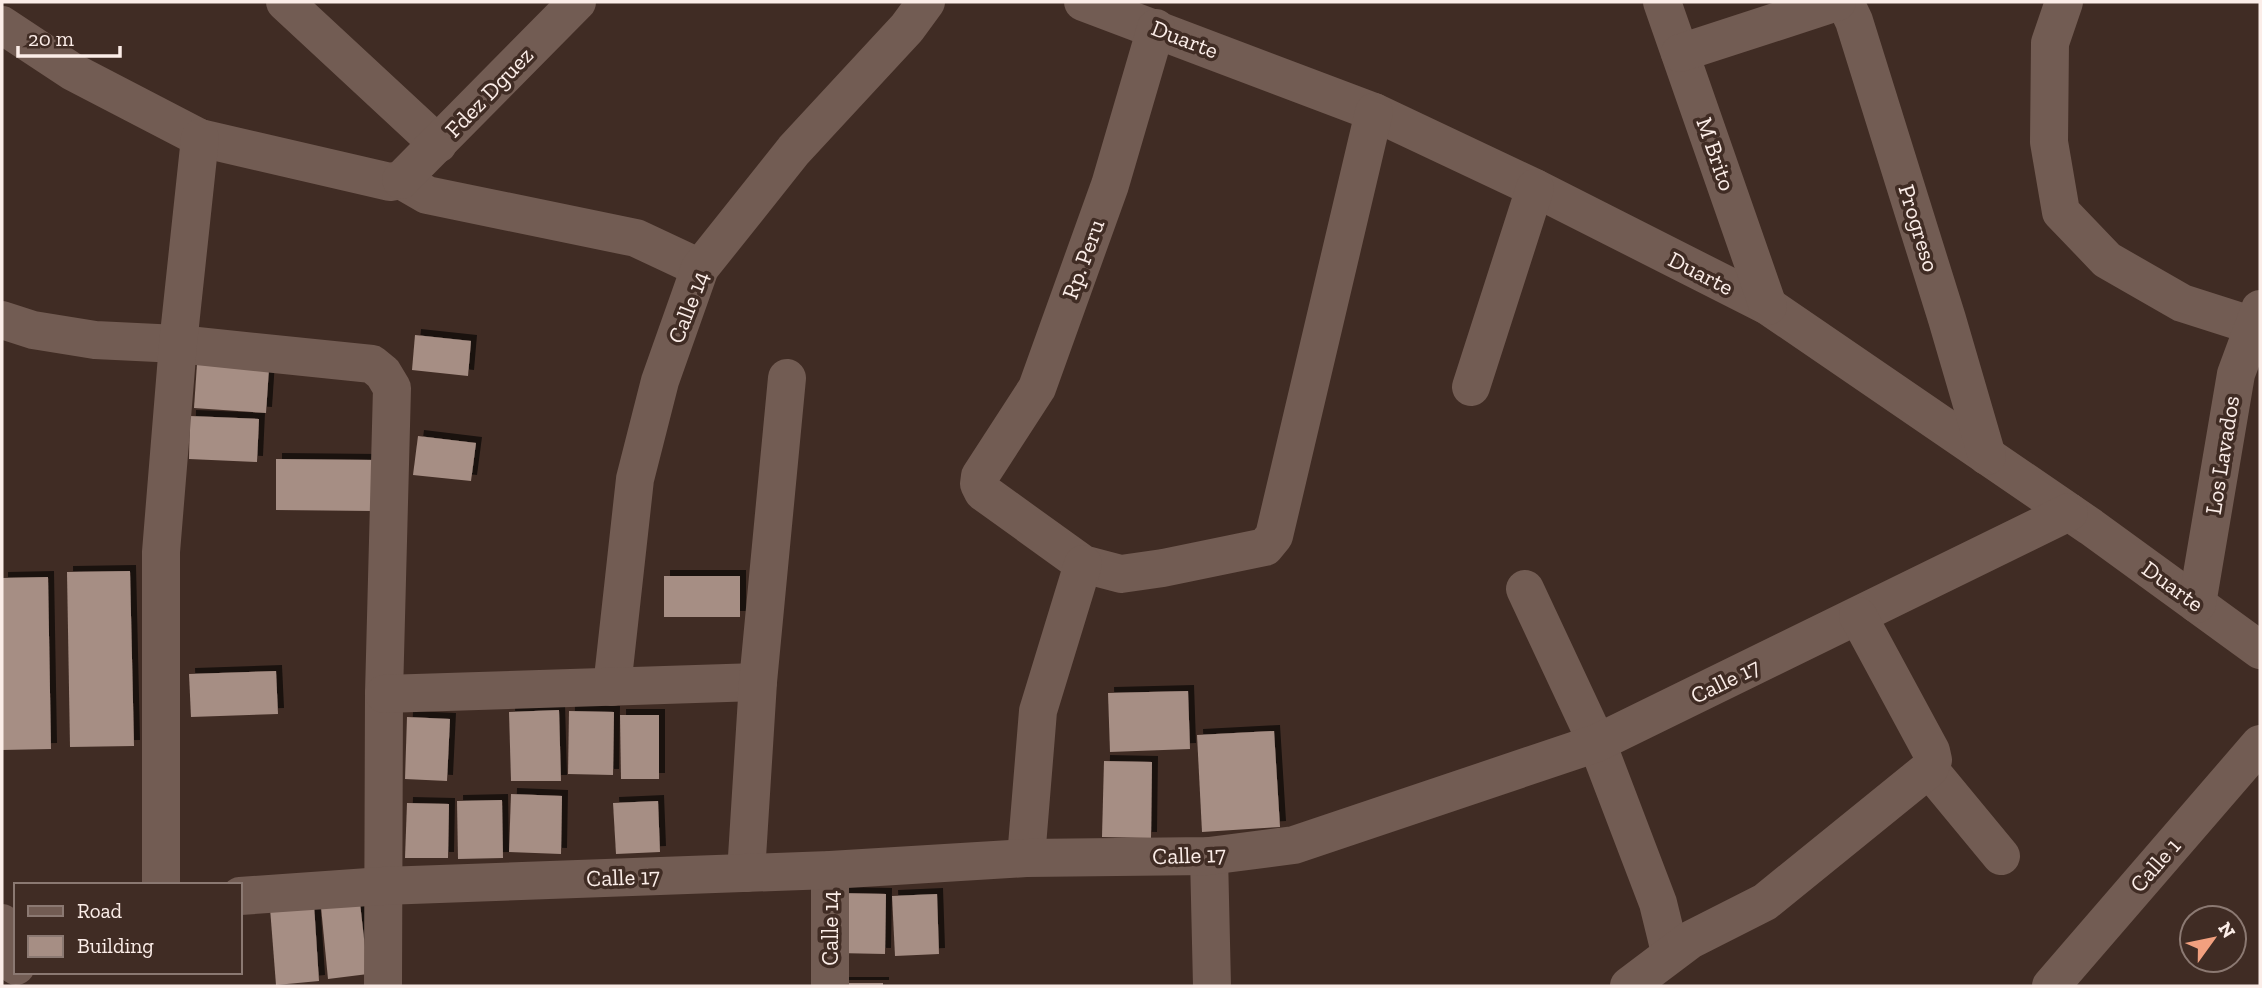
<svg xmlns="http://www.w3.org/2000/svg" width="2262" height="988" viewBox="0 0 2262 988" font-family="'Zilla Slab',serif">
<defs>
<filter id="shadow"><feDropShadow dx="6" dy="-6" stdDeviation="0" flood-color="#0009"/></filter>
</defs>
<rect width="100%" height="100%" fill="#402c24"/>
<!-- building -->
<g fill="#a68e84" filter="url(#shadow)">
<polygon points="415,335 471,341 468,376 412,370"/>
<polygon points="197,364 269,368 266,413 194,408"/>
<polygon points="190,416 259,419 257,462 189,459"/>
<polygon points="418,436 476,443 471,481 413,475"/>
<polygon points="276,459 374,460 373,511 276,510"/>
<polygon points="130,571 134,746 70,747 67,572"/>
<rect x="664" y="576" width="76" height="41"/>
<polygon points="48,577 51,749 2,750 2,578"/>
<polygon points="276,671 278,714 191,717 189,674"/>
<polygon points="1188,691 1190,749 1110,752 1108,693"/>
<polygon points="559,710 561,781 511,781 509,712"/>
<polygon points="569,711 614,712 613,775 568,774"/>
<polygon points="620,715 659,715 659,779 621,779"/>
<polygon points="407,717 450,719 447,781 405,779"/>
<polygon points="1274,731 1280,827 1202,832 1197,735"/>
<polygon points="1104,761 1152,762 1151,838 1102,837"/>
<polygon points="511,794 562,796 561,854 509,852"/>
<polygon points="502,800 503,858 458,859 457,801"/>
<polygon points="658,801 660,852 616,854 613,803"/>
<polygon points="407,803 449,804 448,858 405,858"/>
<polygon points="838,893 886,894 885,954 837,953"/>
<polygon points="937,894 939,954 895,956 892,896"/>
<polygon points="360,903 368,974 328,979 321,907"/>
<polygon points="314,905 319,981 276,985 270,908"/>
<rect x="842" y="983" width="41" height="3"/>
</g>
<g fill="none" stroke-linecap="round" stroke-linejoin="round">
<!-- minor -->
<g stroke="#725c53" stroke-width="38">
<polyline points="285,2 438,144"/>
<polyline points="1083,2 1374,112 1535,188 1768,306 2091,527 2260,650"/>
<polyline points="1662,2 1768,306"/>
<polyline points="1845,2 1854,21 1947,319 1987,456"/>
<polyline points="2064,2 2050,43 2049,142 2061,212 2107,260 2182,303 2254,326"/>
<polyline points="2,25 73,72 200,138 390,182 401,180 427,195 636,238 700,268"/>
<polyline points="1156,28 1110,185 1037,388 980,476 979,484 983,492 1083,564 1121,574 1163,568 1265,547 1274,536 1374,112"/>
<polyline points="1680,53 1837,2"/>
<polyline points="401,180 577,2"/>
<polyline points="2,320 33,330 95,340 178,344 372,364 383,373 392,388 384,694 383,986"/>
<polyline points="1471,387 1535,188"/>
<polyline points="1525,589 1597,743 1658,903 1670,952"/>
<polyline points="2197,604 2236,374 2260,309"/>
<polyline points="612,687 635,479 660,381 700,268 794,150 907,28 926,2"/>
<polyline points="384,694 758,682"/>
<polyline points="1929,769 2001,856"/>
<polyline points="1209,856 1212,986"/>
<polyline points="1026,858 1038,711 1083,564"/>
<polyline points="830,870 830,986"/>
<polyline points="746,873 758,682 787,378"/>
<polyline points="161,885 161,552 178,344 200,138"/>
<polyline points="240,896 383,886 830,870 1026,858 1209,856 1294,845 1597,743 2069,512"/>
<polyline points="2,923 3,932 16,966"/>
<polyline points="1629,986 1690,940 1765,902 1929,769 1933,760 1931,751 1858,616"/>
<polyline points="2051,986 2260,744"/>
</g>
</g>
<g text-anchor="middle" stroke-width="7" stroke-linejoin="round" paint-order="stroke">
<!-- street labels -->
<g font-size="23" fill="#fbede8" stroke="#402c24">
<text transform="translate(1185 39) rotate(21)" y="8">Duarte</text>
<text transform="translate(489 92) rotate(-46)" y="8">Fdez Dguez</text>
<text transform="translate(1716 154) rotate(71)" y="8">M Brito</text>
<text transform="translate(1919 228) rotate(73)" y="8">Progreso</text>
<text transform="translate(1083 259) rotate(-70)" y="8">Rp. Peru</text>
<text transform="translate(1701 273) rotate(27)" y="8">Duarte</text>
<text transform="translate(688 307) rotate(-69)" y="8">Calle 14</text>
<text transform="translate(2222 455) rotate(-81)" y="8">Los Lavados</text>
<text transform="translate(2173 586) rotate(36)" y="8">Duarte</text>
<text transform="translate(1725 681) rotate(-26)" y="8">Calle 17</text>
<text transform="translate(1189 855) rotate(-2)" y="8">Calle 17</text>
<text transform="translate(2155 865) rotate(-49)" y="8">Calle 1</text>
<text transform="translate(623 877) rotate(-2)" y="8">Calle 17</text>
<text transform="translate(830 928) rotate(-90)" y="8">Calle 14</text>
</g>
</g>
<!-- border -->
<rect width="2262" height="988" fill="none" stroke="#fbede8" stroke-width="7"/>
<!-- legend -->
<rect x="14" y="883" width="228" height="91" fill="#402c24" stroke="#8b7972" stroke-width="2"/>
<rect x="28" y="906" width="35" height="10" fill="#725c53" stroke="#8b7972" stroke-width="2"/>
<text x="77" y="918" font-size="21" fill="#fbede8">Road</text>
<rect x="28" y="936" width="35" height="21" fill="#a68e84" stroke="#8b7972" stroke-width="2"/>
<text x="77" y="953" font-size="21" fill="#fbede8">Building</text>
<!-- north arrow -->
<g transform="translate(2213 939) rotate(57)"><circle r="33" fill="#402c24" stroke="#8b7972" stroke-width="2"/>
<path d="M0-5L12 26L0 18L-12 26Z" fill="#f2a07f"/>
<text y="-10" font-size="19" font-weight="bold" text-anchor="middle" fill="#fbede8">N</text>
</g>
<!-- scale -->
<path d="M18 46v10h102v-10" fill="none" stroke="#fbede8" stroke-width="3.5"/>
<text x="28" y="46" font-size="21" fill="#fbede8" stroke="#402c24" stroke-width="5" paint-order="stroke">20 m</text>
</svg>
